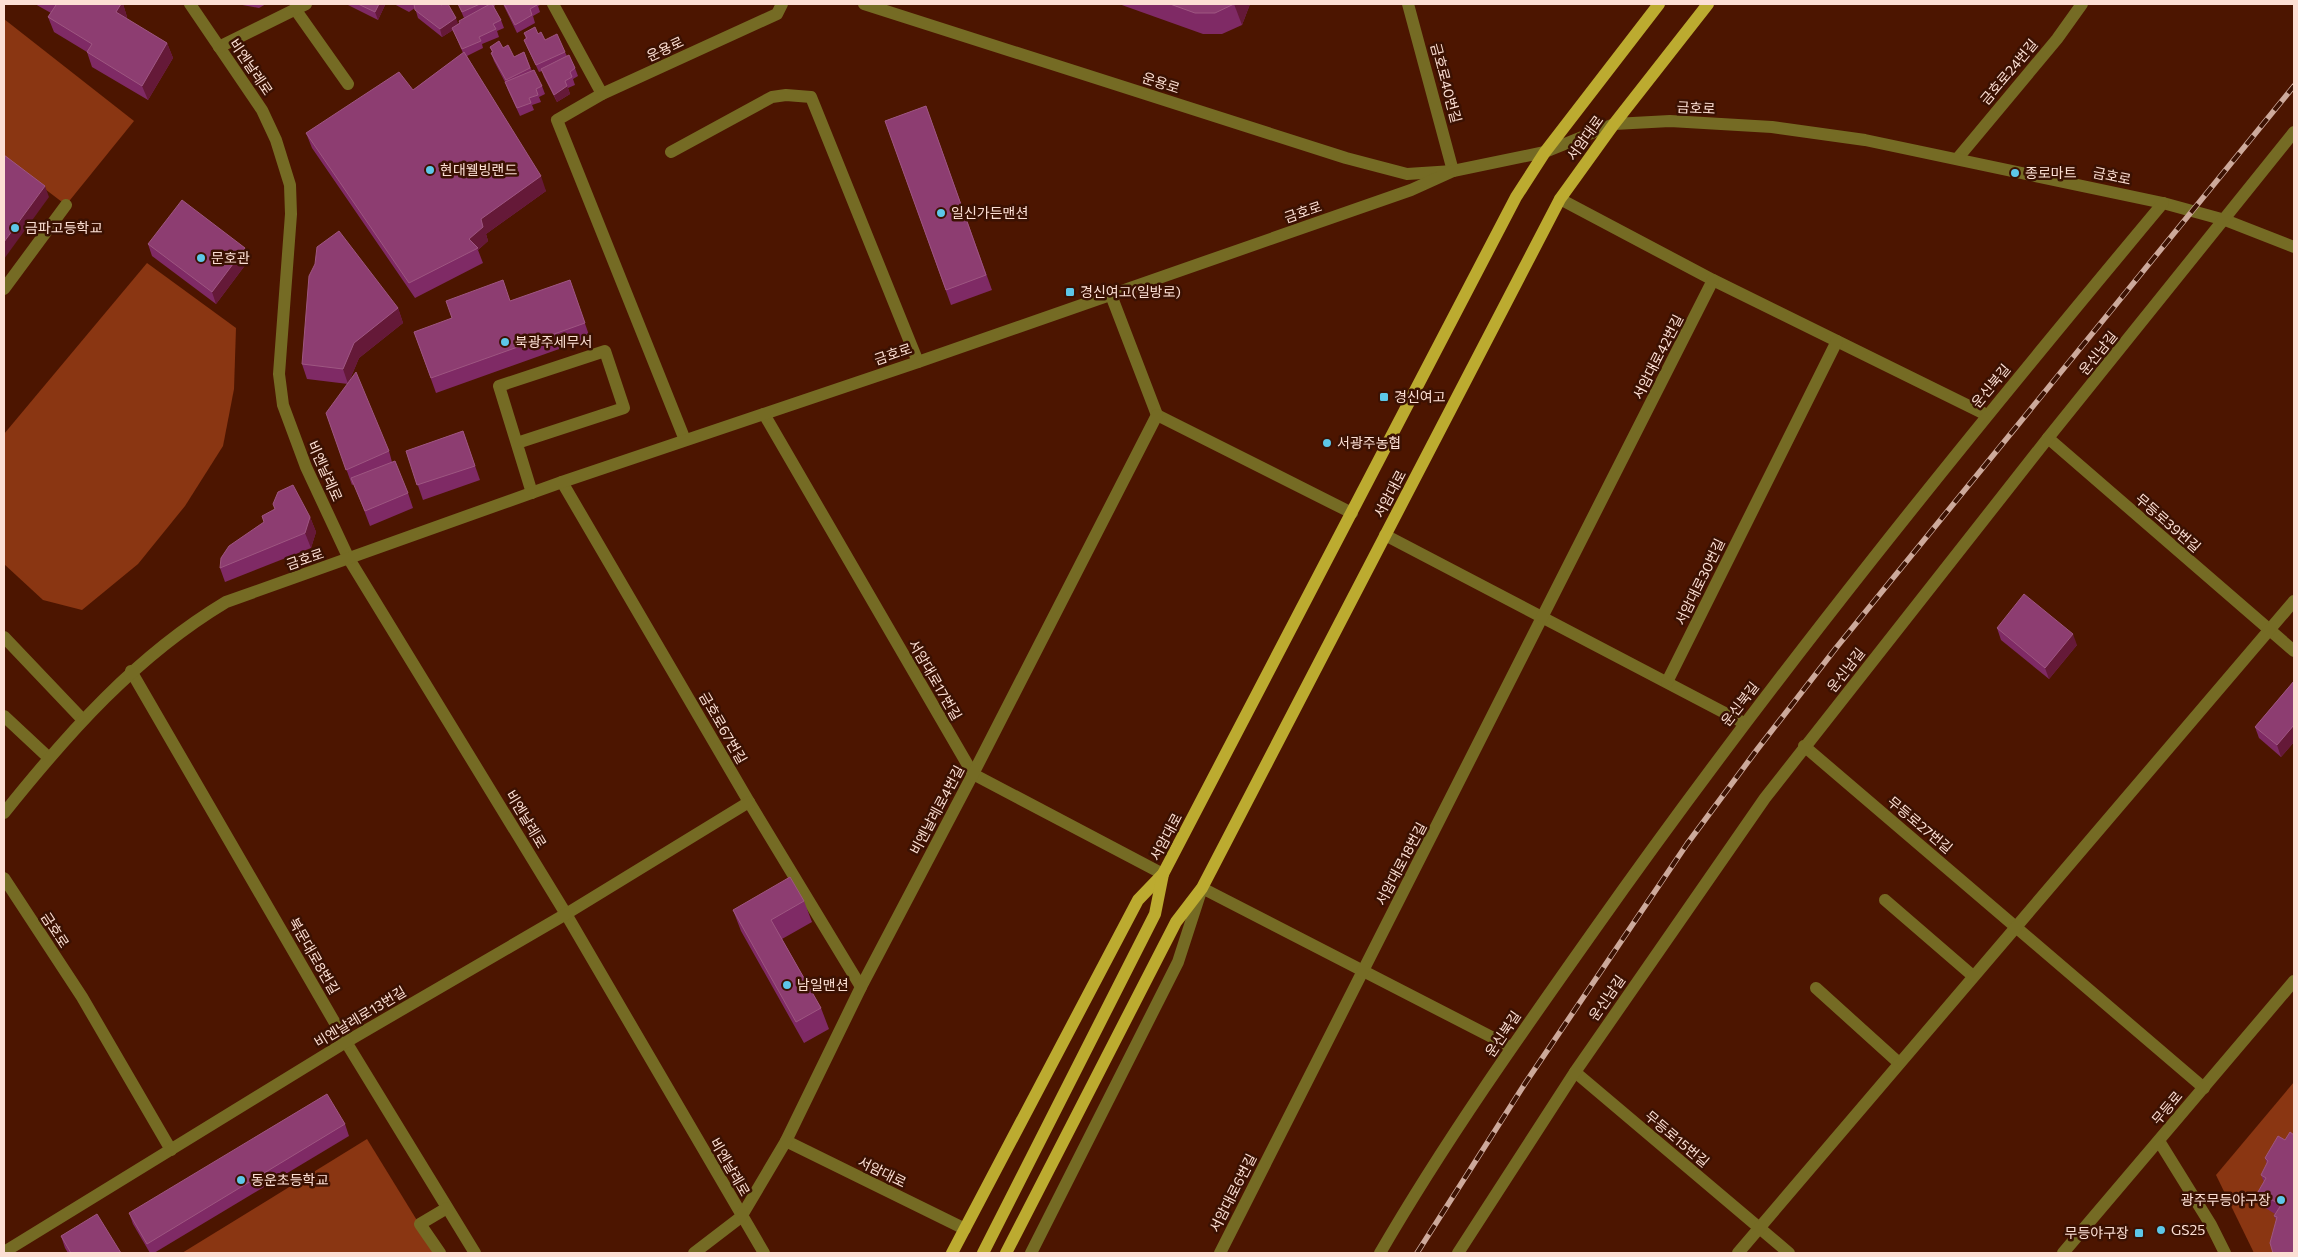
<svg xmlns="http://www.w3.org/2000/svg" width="2298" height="1257" viewBox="0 0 2298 1257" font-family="Commissioner,'Noto Sans KR',sans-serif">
<rect width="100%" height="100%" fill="#4c1500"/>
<!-- green -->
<g fill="#8a3612">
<polygon points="4,19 134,121 66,205 4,158"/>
<polygon points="147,263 236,328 234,389 223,446 185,506 138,564 82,610 43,600 4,564 4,434"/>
<polygon points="2294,1082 2294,1253 2254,1253 2216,1175"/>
<polygon points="367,1139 437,1253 182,1253"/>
</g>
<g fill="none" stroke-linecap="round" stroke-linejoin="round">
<!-- minor -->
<g stroke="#756b24" stroke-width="12">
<polyline points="190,4 262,110 276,140 290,185 291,214 279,374 283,405 306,467 349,559 566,914 764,1253"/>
<polyline points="553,4 602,94"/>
<polyline points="864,4 1346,158 1407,174 1453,171 1408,4"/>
<polyline points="295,9 348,84"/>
<polyline points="219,47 306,4"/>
<polyline points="671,152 772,97 786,95 811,97 918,362"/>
<polyline points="1957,159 2057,39 2082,4"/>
<polyline points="1560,199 1713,280 1987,415"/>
<polyline points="4,289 66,205"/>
<polyline points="1111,295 1157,415"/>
<polyline points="764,414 973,774 1163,874"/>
<polyline points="1157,415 1352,513"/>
<polyline points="2048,438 2294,651"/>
<polyline points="685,440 557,120 602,94 777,14 782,4"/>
<polyline points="517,443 624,408 605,351 499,386 532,493"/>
<polyline points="562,482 749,802 861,987"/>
<polyline points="1385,535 1744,723"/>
<polyline points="4,637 83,720"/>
<polyline points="131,671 346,1042 475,1253"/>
<polyline points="1667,682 1837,341"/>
<polyline points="4,716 49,758"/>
<polyline points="1804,746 2204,1088"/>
<path d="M4,813C68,733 136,656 226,602L562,482L918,362L1411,190L1453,171L1545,152L1614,124L1670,121L1772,127L1865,140L2163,203L2225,220L2294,247"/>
<polyline points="4,878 82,997 171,1150"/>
<polyline points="1885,900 1973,976"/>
<polyline points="1816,988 1899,1063"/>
<polyline points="1575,1072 1789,1253"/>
<polyline points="786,1141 965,1229"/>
<polyline points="2159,1141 2211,1225 2225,1253"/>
<polyline points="4,1252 346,1042 566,914 749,802"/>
<polyline points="440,1253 420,1224 447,1208"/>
<polyline points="694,1253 741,1217 786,1141 861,987 973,774 1157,415"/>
<polyline points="1031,1253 1178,962 1202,888 1511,1047"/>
<polyline points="1220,1253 1713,280"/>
<path d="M1380,1253C1445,1141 1520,1035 1595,929C1772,678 1966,439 2163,203"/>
<polyline points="1458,1253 1575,1072 1765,798 2048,438 2294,132"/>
<polyline points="1738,1253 2294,601"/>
<polyline points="2063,1253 2294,981"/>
</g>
<!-- major -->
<g stroke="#bcab30" stroke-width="12">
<polyline points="952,1253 1138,900 1163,874"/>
<polyline points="983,1253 1155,914 1163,874 1516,197 1545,152 1659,4"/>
<polyline points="1006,1253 1176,922 1202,888 1560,199 1614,124 1708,4"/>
</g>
<!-- rail casing -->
<g stroke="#cda99b" stroke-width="5.5">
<polyline id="rail" points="1417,1253 1526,1082 1687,844 1756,751 1836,648 2294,86"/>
</g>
<!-- rail -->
<use href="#rail" stroke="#3b1102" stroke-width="4" stroke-dasharray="11" stroke-linecap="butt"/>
</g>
<!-- wall -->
<g fill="#7f2a65">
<polygon points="35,4 123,4 127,17 126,19 167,43 173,58 148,100 92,67 87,52 54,32 48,17 51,13"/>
<polygon points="237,4 266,4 259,8"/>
<polygon points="347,4 385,4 385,5 378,20 348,5"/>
<polygon points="394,4 440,4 458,24 464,18 458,4 494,4 495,6 494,7 501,20 504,28 497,31 499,37 482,44 483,48 467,56 546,191 486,234 488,241 478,250 483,263 415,298 312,148 306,133 413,90 463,53 453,30 442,37 418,18 415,8 409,12"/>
<polygon points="503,4 542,4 538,6 540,12 533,16 535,23 517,33"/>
<polygon points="1119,4 1250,4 1242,25 1222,34 1203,34"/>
<polygon points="524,33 538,34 545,40 565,52 567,56 575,68 578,76 573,79 575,85 568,88 570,94 557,102 544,77 542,71 539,72 527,47 524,40 526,39"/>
<polygon points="490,47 503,48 514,57 524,52 532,71 542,86 545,94 539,97 541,102 532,105 534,110 520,116 508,90 505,82 494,61 491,53 492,52"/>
<polygon points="926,106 992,290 951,305 885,121"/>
<polygon points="148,244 249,260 216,304 152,256"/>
<polygon points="570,280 590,338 436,393 414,332 511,301"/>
<polygon points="398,308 403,323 359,358 348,384 307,379 302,364"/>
<polygon points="326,413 389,451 392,462 408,493 413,508 370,526 354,484 352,485"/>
<polygon points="463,431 480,480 423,500 406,451"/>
<polygon points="310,517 316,532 311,548 225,582 220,568"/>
<polygon points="1997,628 2077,645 2049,679 2001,640"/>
<polygon points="2294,681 2294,742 2281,757 2259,738 2255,727"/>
<polygon points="804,901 812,922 782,939 821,1008 829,1029 804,1043 741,931 733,910"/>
<polygon points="345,1124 349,1136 154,1253 150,1253 133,1224 129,1213"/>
<polygon points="2285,1140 2294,1253 2276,1220 2274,1216 2275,1214 2264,1207 2258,1192 2264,1182 2261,1175 2267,1164 2265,1158"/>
<polygon points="61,1236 121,1253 68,1253 65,1248"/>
</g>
<!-- shaded-wall -->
<g fill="#651938">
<polygon points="121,4 123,4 127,17 121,27 116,12"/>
<polygon points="379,4 385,4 385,5 378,20 375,12"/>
<polygon points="1234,4 1250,4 1242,25"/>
<polygon points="456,18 459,26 442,37 440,29"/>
<polygon points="167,43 173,58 148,100 142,86"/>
<polygon points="567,86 570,94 557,102 554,95"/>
<polygon points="541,176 546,191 486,234 488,241 478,250 469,239 481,219"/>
<polygon points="45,186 49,197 4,259 4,242"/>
<polygon points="245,248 249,260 216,304 212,292"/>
<polygon points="398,308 403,323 359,358 348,384 343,369 354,343"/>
<polygon points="310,517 316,532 311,548 305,533"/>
<polygon points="2073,634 2077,645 2049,679 2045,668"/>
<polygon points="2294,725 2294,742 2281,757 2277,745"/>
</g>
<!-- building -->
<g fill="#8d3d71" stroke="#9e5681">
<polygon points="55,4 121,4 116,12 167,43 142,86 87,52 92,44 48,17 56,5"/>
<polygon points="358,4 379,4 375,12"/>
<polygon points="414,4 440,4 441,5 444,4 448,4 456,18 440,29 415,10"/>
<polygon points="458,4 480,4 462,12"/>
<polygon points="490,4 492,4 501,20 493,24 496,29 479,37 481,41 462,49 452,28 460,23 459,21"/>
<polygon points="504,4 537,4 537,5 530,9 532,15 515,25"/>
<polygon points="1170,4 1234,4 1215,13 1195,13"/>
<polygon points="535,27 538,34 541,32 545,40 557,34 565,52 536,65 524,40 527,38 524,33"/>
<polygon points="499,41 503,48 508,45 514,57 524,52 530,68 506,80 491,53 493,52 490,47"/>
<polygon points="464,52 541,176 481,219 483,227 469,239 478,248 409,283 306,133 399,72 413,90"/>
<polygon points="569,55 575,68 570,72 572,77 565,81 567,86 554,95 541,69"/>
<polygon points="534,70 542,86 536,89 538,95 529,98 531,103 517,108 505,82"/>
<polygon points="926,106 986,275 946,290 885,121"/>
<polygon points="4,155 45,186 4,242"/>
<polygon points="182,200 245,248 212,292 148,244"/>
<polygon points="339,231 398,308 354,343 343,369 302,364 309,276 315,264 317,247"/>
<polygon points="503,280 510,301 570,280 585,323 431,378 414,332 452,318 446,301"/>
<polygon points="356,372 389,451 346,470 326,413"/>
<polygon points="463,431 475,466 417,485 406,451"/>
<polygon points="395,461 408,493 365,511 351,478"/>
<polygon points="293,485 310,517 305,533 220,568 221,558 229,546 264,522 262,516 275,509 273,504 278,492"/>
<polygon points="2024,594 2073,634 2045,668 1997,628"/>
<polygon points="2294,681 2294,725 2277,745 2255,727"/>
<polygon points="790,877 804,901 771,920 821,1008 796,1022 733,910"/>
<polygon points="327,1094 345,1124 147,1244 129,1213"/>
<polygon points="2290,1132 2294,1135 2294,1253 2273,1253 2270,1243 2277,1217 2274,1216 2281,1205 2258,1192 2266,1178 2261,1175 2268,1161 2265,1158 2278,1136 2285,1140"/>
<polygon points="97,1214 121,1253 71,1253 61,1236"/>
</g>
<!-- markers -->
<g fill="#5dc7e8" stroke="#3b1102" stroke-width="2">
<circle cx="430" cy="170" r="5"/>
<circle cx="2015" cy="173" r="5"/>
<circle cx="941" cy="213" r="5"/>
<circle cx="15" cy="228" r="5"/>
<circle cx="201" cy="258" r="5"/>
<rect x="1065" y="287" width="10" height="10" rx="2.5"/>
<circle cx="505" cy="342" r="5"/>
<rect x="1379" y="392" width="10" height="10" rx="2.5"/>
<circle cx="1327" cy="443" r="5"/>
<circle cx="787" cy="985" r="5"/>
<circle cx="241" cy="1180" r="5"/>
<circle cx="2281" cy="1200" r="5"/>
<circle cx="2161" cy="1230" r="5"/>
<rect x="2134" y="1228" width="10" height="10" rx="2.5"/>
</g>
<g text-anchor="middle" stroke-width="5" stroke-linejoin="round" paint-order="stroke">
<!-- street labels -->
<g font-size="14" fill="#fcdfd4" stroke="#3b1102">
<text transform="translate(665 49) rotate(-25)" y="5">운용로</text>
<text transform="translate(251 67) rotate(56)" y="5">비엔날레로</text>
<text transform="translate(2009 72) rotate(-50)" y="5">금호로24번길</text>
<text transform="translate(1161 83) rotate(18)" y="5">운용로</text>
<text transform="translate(1446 83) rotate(75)" y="5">금호로40번길</text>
<text transform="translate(1696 108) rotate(3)" y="5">금호로</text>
<text transform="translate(1585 138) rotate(-54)" y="5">서암대로</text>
<text transform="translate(2112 176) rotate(12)" y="5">금호로</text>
<text transform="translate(1303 212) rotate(-19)" y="5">금호로</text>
<text transform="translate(2098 353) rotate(-51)" y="5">운신남길</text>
<text transform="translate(893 354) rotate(-19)" y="5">금호로</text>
<text transform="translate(1658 357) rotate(-63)" y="5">서암대로42번길</text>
<text transform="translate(1991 386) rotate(-50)" y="5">운신북길</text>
<text transform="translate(325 471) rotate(66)" y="5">비엔날레로</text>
<text transform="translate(1390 494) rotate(-62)" y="5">서암대로</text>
<text transform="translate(2168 523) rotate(41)" y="5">무등로39번길</text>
<text transform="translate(305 559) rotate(-19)" y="5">금호로</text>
<text transform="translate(1700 582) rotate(-64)" y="5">서암대로30번길</text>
<text transform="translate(1846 670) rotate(-52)" y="5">운신남길</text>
<text transform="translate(935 680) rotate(60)" y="5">서암대로17번길</text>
<text transform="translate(1740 704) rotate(-52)" y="5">운신북길</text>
<text transform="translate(723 728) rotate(60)" y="5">금호로67번길</text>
<text transform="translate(937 810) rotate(-62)" y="5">비엔날레로4번길</text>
<text transform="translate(526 819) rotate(59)" y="5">비엔날레로</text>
<text transform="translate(1920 825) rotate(40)" y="5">무등로27번길</text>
<text transform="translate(1166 837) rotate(-62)" y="5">서암대로</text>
<text transform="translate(1401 864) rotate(-62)" y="5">서암대로18번길</text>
<text transform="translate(55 930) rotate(57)" y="5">금호로</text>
<text transform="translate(314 956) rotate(60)" y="5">북문대로8번길</text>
<text transform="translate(1607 998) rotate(-55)" y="5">운신남길</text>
<text transform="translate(360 1017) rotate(-31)" y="5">비엔날레로13번길</text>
<text transform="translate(1503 1034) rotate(-56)" y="5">운신북길</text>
<text transform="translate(2167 1108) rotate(-50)" y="5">무등로</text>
<text transform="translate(1677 1139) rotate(40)" y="5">무등로15번길</text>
<text transform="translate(730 1167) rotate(60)" y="5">비엔날레로</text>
<text transform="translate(882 1172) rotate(26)" y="5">서암대로</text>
<text transform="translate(1233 1193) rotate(-63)" y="5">서암대로6번길</text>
</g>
<!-- poi labels -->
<g font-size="14" fill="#fcdfd4" stroke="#3b1102" text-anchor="start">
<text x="440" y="175">현대웰빙랜드</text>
<text x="2025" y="178">종로마트</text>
<text x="951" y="218">일신가든맨션</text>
<text x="25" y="233">금파고등학교</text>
<text x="211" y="263">문호관</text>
<text x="1080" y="297">경신여고(일방로)</text>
<text x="515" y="347">북광주세무서</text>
<text x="1394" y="402">경신여고</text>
<text x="1337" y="448">서광주농협</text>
<text x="797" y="990">남일맨션</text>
<text x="251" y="1185">동운초등학교</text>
<text x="2271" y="1205" text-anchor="end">광주무등야구장</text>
<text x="2171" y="1235">GS25</text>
<text x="2129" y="1238" text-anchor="end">무등야구장</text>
</g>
</g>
<!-- border -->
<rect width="2298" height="1257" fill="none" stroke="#fcdfd4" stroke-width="10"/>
</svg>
